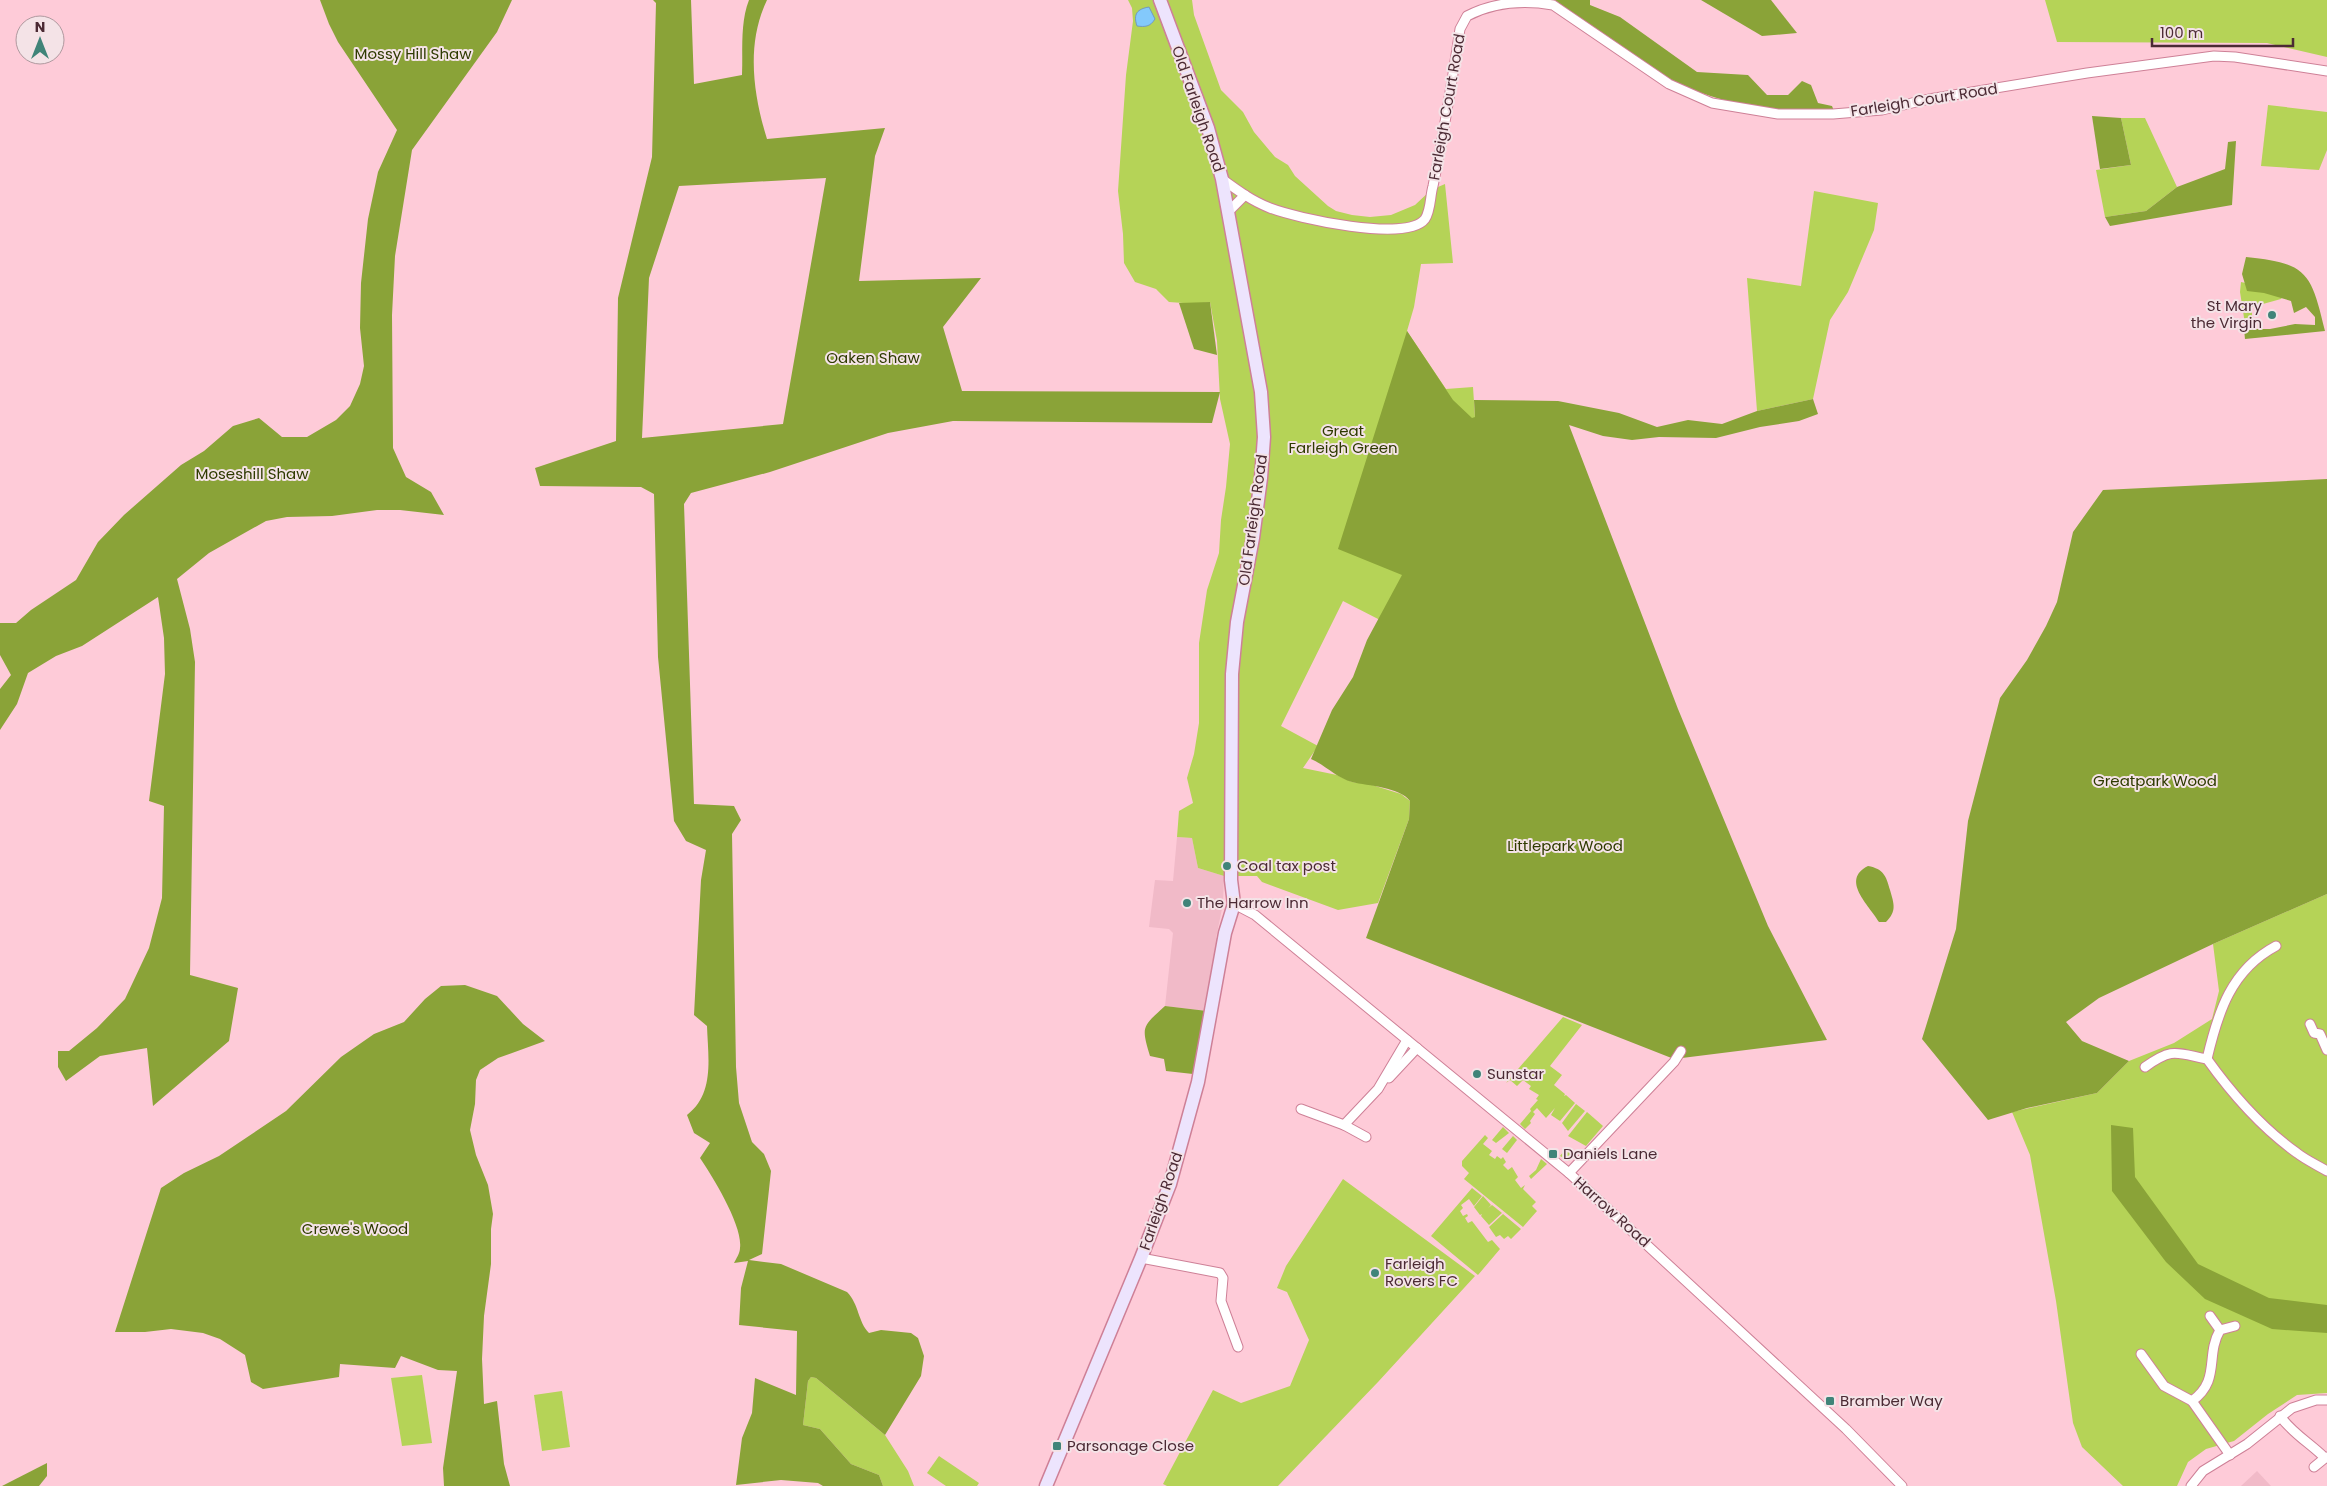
<svg xmlns="http://www.w3.org/2000/svg" width="2327" height="1486" viewBox="0 0 2327 1486" font-family="Poppins,sans-serif">
<rect width="100%" height="100%" fill="#fecbd8"/>
<!-- built -->
<g fill="#f1bac8">
<polygon points="1177,837 1192,838 1198,868 1224,876 1223,904 1216,938 1219,940 1207,1011 1165,1006 1173,933 1169,929 1149,927 1155,880 1173,881"/>
<polygon points="2257,1471 2271,1486 2241,1486"/>
</g>
<!-- green -->
<g fill="#b5d357">
<polygon points="1128,0 1192,0 1194,15 1221,90 1243,112 1254,132 1275,157 1288,165 1295,176 1328,206 1336,211 1352,215 1370,217 1391,215 1415,205 1431,190 1445,184 1453,263 1421,264 1414,307 1407,331 1446,389 1473,387 1475,417 1440,501 1380,620 1343,601 1281,726 1318,746 1303,768 1337,775 1352,782 1369,784 1401,794 1410,801 1409,819 1378,903 1338,910 1262,882 1257,876 1224,876 1198,868 1192,838 1177,837 1179,811 1193,803 1187,778 1194,754 1199,723 1199,643 1207,590 1219,553 1221,520 1226,487 1230,444 1220,399 1217,341 1210,302 1197,304 1169,302 1156,289 1135,282 1124,263 1123,234 1118,191 1126,75 1133,21 1132,8"/>
<polygon points="2045,0 2327,0 2327,57 2267,43 2057,42"/>
<polygon points="2268,105 2327,112 2327,150 2319,170 2261,166"/>
<polygon points="2121,118 2145,118 2177,187 2146,211 2105,217 2096,170 2131,165"/>
<polygon points="1814,191 1878,203 1874,230 1848,292 1830,320 1813,399 1757,411 1747,278 1801,286"/>
<polygon points="2241,282 2286,292 2281,299 2252,307 2252,323 2245,324 2240,292"/>
<polygon points="2327,894 2327,1393 2297,1395 2268,1414 2234,1441 2206,1449 2188,1462 2177,1486 2123,1486 2082,1447 2073,1423 2056,1301 2030,1155 2012,1112 2097,1093 2129,1061 2174,1043 2212,1019 2219,991 2213,944"/>
<polygon points="1563,1017 1582,1025 1550,1066 1562,1075 1554,1085 1565,1094 1564,1096 1566,1095 1575,1103 1560,1121 1551,1115 1555,1108 1546,1118 1537,1108 1533,1112 1535,1114 1530,1121 1531,1123 1525,1129 1520,1124 1531,1111 1530,1109 1538,1100 1536,1099 1539,1095 1529,1089 1531,1086 1523,1080 1517,1086 1510,1080 1506,1083"/>
<polygon points="1576,1104 1585,1111 1568,1131 1562,1123"/>
<polygon points="1587,1112 1603,1126 1586,1146 1568,1136"/>
<polygon points="1503,1127 1509,1133 1496,1143 1492,1140"/>
<polygon points="1485,1135 1488,1138 1483,1144 1492,1151 1489,1155 1495,1159 1497,1156 1501,1159 1503,1157 1506,1162 1503,1165 1508,1170 1512,1167 1518,1177 1515,1180 1521,1188 1525,1185 1523,1189 1536,1202 1532,1206 1537,1211 1523,1227 1464,1179 1469,1173 1462,1166 1462,1161"/>
<polygon points="1513,1136 1517,1140 1507,1153 1502,1149"/>
<polygon points="1580,1150 1569,1161 1560,1156 1564,1151 1571,1153"/>
<polygon points="1541,1159 1547,1164 1531,1179 1529,1176 1536,1170"/>
<polygon points="1343,1179 1475,1276 1378,1382 1278,1486 1167,1486 1163,1484 1213,1390 1241,1403 1290,1386 1309,1340 1287,1292 1277,1288 1286,1266"/>
<polygon points="1472,1188 1482,1196 1474,1206 1469,1199 1461,1205 1463,1208 1460,1211 1463,1216 1467,1214 1468,1216 1465,1218 1468,1223 1472,1221 1488,1242 1492,1240 1500,1249 1478,1275 1431,1236"/>
<polygon points="1483,1196 1491,1205 1488,1208 1492,1205 1502,1213 1489,1225 1481,1216 1482,1214 1480,1215 1474,1207"/>
<polygon points="1503,1214 1521,1229 1511,1239 1508,1236 1504,1239 1500,1235 1496,1237 1489,1227"/>
<polygon points="422,1375 432,1443 402,1446 391,1378"/>
<polygon points="811,1377 816,1378 885,1435 908,1471 914,1486 883,1486 879,1475 851,1464 820,1429 803,1425 808,1381"/>
<polygon points="562,1391 570,1447 542,1451 534,1395"/>
<polygon points="939,1456 979,1483 977,1486 946,1486 927,1473"/>
</g>
<!-- forest -->
<g fill="#8aa338" fill-rule="evenodd">
<polygon points="320,0 512,0 497,32 412,150 395,256 392,315 393,448 406,477 431,492 444,515 400,510 377,510 332,516 287,517 266,521 209,553 177,579 190,629 195,662 190,975 238,988 229,1041 153,1106 147,1048 100,1056 66,1081 58,1067 58,1051 69,1051 97,1028 125,999 149,948 162,898 164,806 149,801 165,674 164,638 158,597 82,646 56,656 28,673 17,704 0,730 0,689 11,675 0,655 0,623 16,623 31,610 76,580 98,542 124,515 181,465 204,451 233,426 259,418 282,437 307,437 336,420 350,406 360,384 364,366 360,328 361,283 368,219 378,172 397,130 338,42 329,24"/>
<path d="M653,0H691L694,84L742,75C743,50 740,23 749,0H767C746,44 753,94 767,139L885,128L875,156L859,281L981,278L943,327L962,391L1220,392L1212,423L953,421L888,433L770,472L691,493L684,504L694,804L734,806L741,820L732,834L736,1067L739,1103L752,1142L764,1154L771,1171L762,1254L749,1260L781,1264L847,1292C859,1304 858,1322 869,1333L881,1330L911,1333L918,1338L924,1356L921,1376L885,1435L816,1378L811,1377L808,1381L803,1425L820,1429L851,1464L879,1475L883,1486H823L818,1483L781,1480L736,1485L742,1438L752,1413L755,1378L796,1395L797,1331L739,1325L741,1288L748,1261L734,1263C736,1259 740,1253 740,1248C743,1226 713,1177 700,1158L710,1143L694,1133L687,1115C715,1094 708,1057 707,1026L694,1015L701,880L706,850L686,841L674,821L658,657L654,494L641,487L540,486L535,468L616,441L618,298L652,157L656,3ZM826,178L783,424L642,438L649,278L679,186Z"/>
<path d="M1555,0H1590V5L1620,17L1697,72L1748,75L1767,95H1788L1802,81L1811,85L1818,103L1832,106L1834,111C1802,111 1770,111 1739,104C1715,98 1686,89 1664,76C1626,55 1590,27 1555,0Z"/>
<polygon points="1701,0 1771,0 1797,33 1762,36"/>
<polygon points="2092,116 2121,118 2131,165 2100,169"/>
<polygon points="2236,141 2232,205 2110,226 2105,217 2146,211 2177,187 2225,169 2228,142"/>
<path d="M2246,257C2308,263 2311,273 2325,331L2245,339L2244,329H2270L2295,324L2315,325V317L2306,307L2294,313L2291,301L2264,293L2247,291L2242,274Z"/>
<polygon points="1210,302 1217,355 1194,349 1179,303"/>
<path d="M1407,331L1453,400L1472,418L1475,417L1474,400L1558,401L1619,413L1657,427L1688,420L1722,424L1757,411L1813,399L1818,414L1799,421L1760,427L1716,438L1659,437L1632,440L1603,436L1569,425L1678,709L1768,926L1827,1040L1674,1059L1366,938L1409,819L1410,801C1400,787 1368,786 1352,782C1337,778 1325,765 1311,759L1332,710L1353,677L1367,640L1402,575L1338,549Z"/>
<polygon points="2327,479 2327,894 2213,944 2099,998 2066,1022 2082,1041 2129,1061 2097,1093 2027,1108 1988,1120 1922,1039 1956,929 1968,821 2000,698 2027,660 2046,626 2057,602 2073,532 2103,490"/>
<path d="M1868,866C1884,869 1886,876 1890,890C1894,904 1897,911 1886,922H1879C1869,905 1840,880 1868,866Z"/>
<polygon points="465,985 497,996 523,1024 545,1041 498,1058 480,1070 476,1080 475,1104 470,1130 476,1155 488,1185 493,1214 491,1229 491,1264 484,1316 482,1359 484,1404 497,1401 504,1464 510,1486 444,1486 443,1468 457,1371 438,1370 401,1356 395,1368 340,1364 339,1377 263,1389 251,1382 245,1355 220,1339 203,1333 171,1329 145,1332 115,1332 161,1188 184,1173 219,1156 286,1111 341,1057 374,1034 404,1022 425,999 441,986"/>
<path d="M1165,1006L1207,1011L1193,1074L1166,1071L1164,1059L1150,1056C1141,1026 1142,1027 1165,1006Z"/>
<polygon points="2111,1125 2133,1128 2135,1177 2198,1264 2269,1298 2327,1305 2327,1333 2272,1329 2205,1299 2166,1262 2112,1191"/>
<polygon points="47,1463 47,1476 39,1486 2,1486"/>
</g>
<!-- water -->
<path fill="#83c9fc" stroke="#7299c0" d="M1149,7L1155,19C1150,27 1145,27 1137,26C1133,14 1137,9 1149,7Z"/>
<g fill="none" stroke-linecap="round" stroke-linejoin="round">
<!-- street casing -->
<g stroke="#ce8097" stroke-width="11">
<g id="street">
<path d="M1222,179C1237,190 1252,201 1270,208C1296,218 1407,243 1425,219C1431,210 1430,196 1433,186C1444,134 1452,81 1460,29L1467,16C1494,2 1523,0 1553,5L1669,84L1712,103L1778,114H1833L1882,110L1929,99L2087,73L2214,56L2235,57L2327,71"/>
<polyline points="1228,212 1245,195"/>
<polyline points="1234,904 1255,915 1569,1173 1846,1429 1902,1486"/>
<polyline points="2310,1024 2314,1033 2320,1034 2327,1050"/>
<path d="M2207,1059C2218,1012 2231,970 2276,946"/>
<path d="M2145,1067C2173,1047 2176,1053 2207,1059C2232,1094 2262,1128 2297,1153C2306,1160 2317,1165 2327,1171"/>
<polyline points="1389,1078 1417,1048"/>
<polyline points="1301,1109 1344,1125 1366,1137"/>
<polyline points="1344,1125 1378,1089 1407,1040"/>
<polyline points="1569,1173 1674,1062 1681,1051"/>
<polyline points="1141,1258 1220,1273 1223,1278 1221,1301 1238,1347"/>
<polyline points="2210,1316 2220,1330"/>
<polyline points="2141,1354 2164,1386 2192,1401 2230,1455"/>
<path d="M2192,1401C2221,1380 2205,1356 2220,1330L2235,1326"/>
<path d="M2280,1416C2293,1434 2310,1443 2325,1458L2327,1457"/>
<polyline points="2314,1467 2325,1458"/>
<polyline points="2191,1486 2203,1471 2247,1444 2292,1408 2316,1400 2327,1400"/>
</g>
</g>
<!-- secondary casing -->
<g stroke="#ce8097" stroke-width="15">
<polyline id="secondary" points="1046,1486 1141,1258 1170,1184 1198,1082 1225,933 1234,904 1231,880 1232,674 1237,622 1253,538 1261,478 1264,437 1261,392 1222,179 1208,128 1160,0"/>
</g>
<!-- street -->
<use href="#street" stroke="#fff" stroke-width="9"/>
<!-- secondary -->
<use href="#secondary" stroke="#ede4fd" stroke-width="12"/>
</g>
<!-- markers -->
<g fill="#408479" stroke="#f4e3e7" stroke-width="2">
<circle cx="2272" cy="315" r="5"/>
<circle cx="1227" cy="866" r="5"/>
<circle cx="1187" cy="903" r="5"/>
<circle cx="1477" cy="1074" r="5"/>
<rect x="1548" y="1149" width="10" height="10" rx="2.5"/>
<circle cx="1375" cy="1273" r="5"/>
<rect x="1825" y="1396" width="10" height="10" rx="2.5"/>
<rect x="1052" y="1441" width="10" height="10" rx="2.5"/>
</g>
<g text-anchor="middle" stroke-width="4" stroke-linejoin="round" paint-order="stroke">
<!-- park labels -->
<g font-size="15" fill="#2e3a00" stroke="#f4e3e7">
<text x="413" y="59">Mossy Hill Shaw</text>
<text x="873" y="363">Oaken Shaw</text>
<text x="1343" y="436">Great<tspan x="1343" dy="17">Farleigh Green</tspan></text>
<text x="252" y="479">Moseshill Shaw</text>
<text x="2155" y="786">Greatpark Wood</text>
<text x="1565" y="851">Littlepark Wood</text>
<text x="355" y="1234">Crewe's Wood</text>
</g>
<!-- street labels -->
<g font-size="15" fill="#4b2a34" stroke="#f4e3e7">
<text transform="translate(1924 100) rotate(-9)" y="5">Farleigh Court Road</text>
<text transform="translate(1447 107) rotate(-80)" y="5">Farleigh Court Road</text>
<text transform="translate(1198 109) rotate(71)" y="5">Old Farleigh Road</text>
<text transform="translate(1253 520) rotate(-82)" y="5">Old Farleigh Road</text>
<text transform="translate(1161 1201) rotate(-71)" y="5">Farleigh Road</text>
<text transform="translate(1612 1212) rotate(42)" y="5">Harrow Road</text>
</g>
<!-- poi labels -->
<g font-size="15" fill="#4b2a34" stroke="#f4e3e7" text-anchor="start">
<text x="2262" y="311" text-anchor="end">St Mary<tspan x="2262" dy="17">the Virgin</tspan></text>
<text x="1237" y="871">Coal tax post</text>
<text x="1197" y="908">The Harrow Inn</text>
<text x="1487" y="1079">Sunstar</text>
<text x="1563" y="1159">Daniels Lane</text>
<text x="1385" y="1269">Farleigh<tspan x="1385" dy="17">Rovers FC</tspan></text>
<text x="1840" y="1406">Bramber Way</text>
<text x="1067" y="1451">Parsonage Close</text>
</g>
</g>
<!-- north arrow -->
<g transform="translate(40 40)"><circle r="24" fill="#f4e3e7" stroke="#b0999f"/>
<path d="M0-4L9 19L0 12L-9 19Z" fill="#408479"/>
<text y="-8" font-size="14" font-weight="bold" text-anchor="middle" fill="#4b2a34">N</text>
</g>
<!-- scale -->
<path d="M2152 38v8h141v-8" fill="none" stroke="#4b2a34" stroke-width="2.5"/>
<text x="2160" y="38" font-size="15" fill="#4b2a34" stroke="#f4e3e7" stroke-width="4" paint-order="stroke">100 m</text>
</svg>
